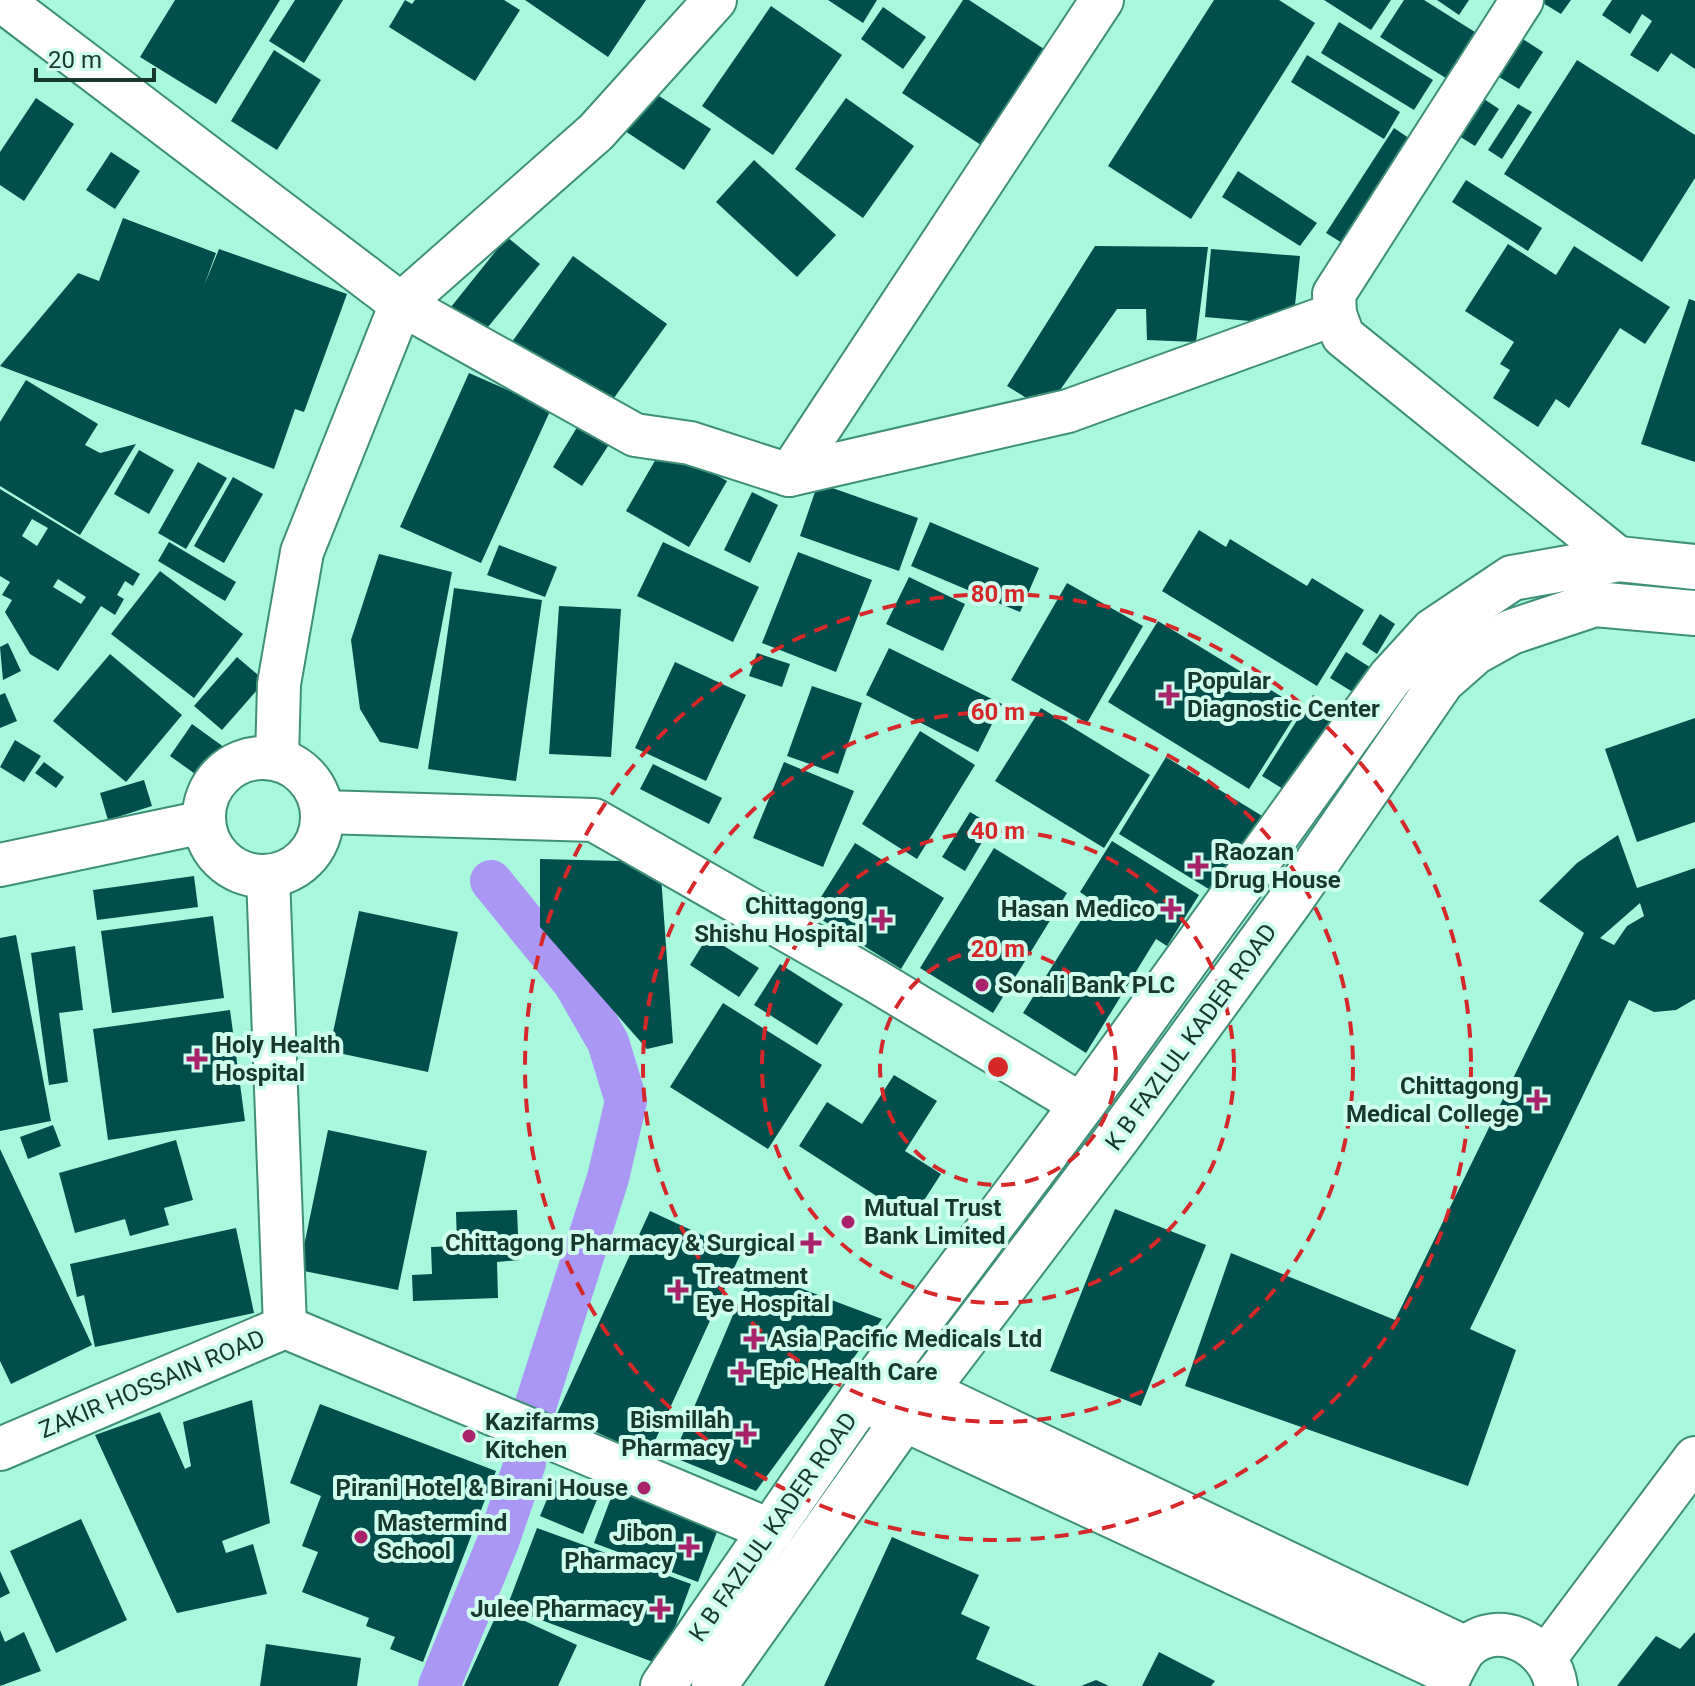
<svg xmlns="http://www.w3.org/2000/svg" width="1695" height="1686" viewBox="0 0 1695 1686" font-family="Roboto,sans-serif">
<rect width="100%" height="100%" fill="#a8f8de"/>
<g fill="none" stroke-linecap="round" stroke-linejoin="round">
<!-- canal -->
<g stroke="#aa96f4" stroke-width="42">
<polyline points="491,881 574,983 608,1042 626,1101 608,1178 535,1407"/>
<polyline points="439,1686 498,1542 525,1463"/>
</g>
</g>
<!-- building -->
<g fill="#004f4d" fill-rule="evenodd">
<polygon points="175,0 280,0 216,104 140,57"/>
<polygon points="295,0 343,0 304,63 269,41"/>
<polygon points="405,0 412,4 415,0 504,0 520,10 475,81 389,27"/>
<polygon points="525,0 646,0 608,57"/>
<polygon points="828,0 877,0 863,23"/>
<polygon points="963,0 969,0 1044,49 981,145 902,93"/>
<polygon points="1214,0 1279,0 1315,23 1191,219 1108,166"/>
<polygon points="1324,0 1391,0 1371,30"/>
<polygon points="1404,0 1424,0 1486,39 1457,85 1380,37"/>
<polygon points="1437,0 1469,0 1459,15"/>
<polygon points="1538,0 1571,0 1561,14"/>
<polygon points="1612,0 1695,0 1695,69 1671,53 1658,72 1630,55 1652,21 1642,14 1630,34 1602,15"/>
<polygon points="771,6 842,55 773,155 702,106"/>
<polygon points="883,7 926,37 903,69 861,39"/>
<polygon points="1339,22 1433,80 1414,110 1321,53"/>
<polygon points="1518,36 1543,52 1519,89 1494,74"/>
<polygon points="274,50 321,80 277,150 231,121"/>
<polygon points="1307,55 1400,112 1384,139 1291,82"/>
<polygon points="1577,60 1695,135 1695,178 1642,262 1504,174"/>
<polygon points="648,89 711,129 684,170 622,129"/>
<polygon points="1475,93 1499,109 1475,146 1451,131"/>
<polygon points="36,98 74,124 24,201 0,185 0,152"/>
<polygon points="846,98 914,146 863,218 795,169"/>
<polygon points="1518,104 1532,112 1502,159 1488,150"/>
<polygon points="1394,128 1419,145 1352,249 1326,233"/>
<polygon points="111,152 140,171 115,209 86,190"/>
<polygon points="754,160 836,235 797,277 716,202"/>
<polygon points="1238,171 1317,223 1300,246 1222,197"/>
<polygon points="1466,180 1542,228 1528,251 1452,202"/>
<polygon points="123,218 216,253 204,286 219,249 347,294 304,412 295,409 274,469 0,366 78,273 99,281"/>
<polygon points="507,237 540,264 483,333 451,307"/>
<polygon points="1508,244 1556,275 1574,246 1670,307 1645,344 1620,328 1569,408 1556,399 1538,427 1493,398 1510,370 1500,364 1514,342 1465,311"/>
<polygon points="1095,246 1208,247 1196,342 1147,340 1146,309 1117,309 1046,410 1007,386"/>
<polygon points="1211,249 1300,256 1293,325 1205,317"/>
<polygon points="573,256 667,324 601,416 507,349"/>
<polygon points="1689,299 1695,301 1695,462 1641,444"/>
<polygon points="469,373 551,409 481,563 400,527"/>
<polygon points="26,380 98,424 85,445 100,453 136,444 80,535 0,486 0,422"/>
<polygon points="579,424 610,443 582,486 553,467"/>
<polygon points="664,445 727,481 689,547 626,511"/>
<polygon points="139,450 174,470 149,514 114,494"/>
<polygon points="198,462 227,478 186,549 158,533"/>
<polygon points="233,477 263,494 224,563 194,546"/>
<polygon points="818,483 918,518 899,571 800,536"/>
<path d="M0,489L140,574L133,586L125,581L117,595L124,599L115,615L101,606L58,671L30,654L5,612L12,600L2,595L10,582L0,576ZM32,519L48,528L37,546L22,536ZM58,579L86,597L81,604L53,587Z"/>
<polygon points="752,492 778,505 750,563 724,550"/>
<polygon points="930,522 1039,568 1020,612 911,566"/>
<polygon points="1199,530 1226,547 1230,539 1307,586 1312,578 1364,610 1317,686 1162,591"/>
<polygon points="169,542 236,582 225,601 158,561"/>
<polygon points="663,542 759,587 733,642 637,596"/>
<polygon points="499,545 557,567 545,597 487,575"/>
<polygon points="798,552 872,580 836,672 762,643"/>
<polygon points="379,554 452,572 418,749 380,742 360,709 351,640"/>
<polygon points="160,571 243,634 194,698 111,634"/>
<polygon points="909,577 965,604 943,651 886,624"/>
<polygon points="1067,583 1143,626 1087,723 1011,680"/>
<polygon points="454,588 542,600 516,781 428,769"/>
<polygon points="559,606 621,609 611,757 549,754"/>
<polygon points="1380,614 1395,624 1377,654 1362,644"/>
<polygon points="1158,621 1300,708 1249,789 1108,702"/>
<polygon points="8,643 21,671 3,680 0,647"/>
<polygon points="889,648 1002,704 978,752 866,695"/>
<polygon points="1346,652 1384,676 1369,702 1330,678"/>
<polygon points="757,653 790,664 782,687 749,676"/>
<polygon points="110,654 182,715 126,782 53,721"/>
<polygon points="237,657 265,681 222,730 194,706"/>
<polygon points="675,662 746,695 706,781 635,748"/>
<polygon points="812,686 862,703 838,774 787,756"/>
<polygon points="5,693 17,721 0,728 0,695"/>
<polygon points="1313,695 1348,717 1298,798 1262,776"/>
<polygon points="1041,708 1150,775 1104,848 995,781"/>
<polygon points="1695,718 1695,822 1637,842 1605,749"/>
<polygon points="192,724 228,750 205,781 170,756"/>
<polygon points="920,731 975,765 917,859 862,824"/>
<polygon points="15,740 41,756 24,782 0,767"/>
<polygon points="1166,757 1272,822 1225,899 1119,834"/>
<polygon points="44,762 64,777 56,788 35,773"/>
<polygon points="784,762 854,791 823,867 753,838"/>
<polygon points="653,764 722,798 709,824 640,789"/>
<polygon points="144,780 152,806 108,820 100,793"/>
<polygon points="970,812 992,825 965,871 942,857"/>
<path d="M1618,835L1637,888L1695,868V999L1676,1010L1654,1012L1629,1000L1470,1329L1516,1350L1468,1486L1185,1386L1231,1253L1395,1320L1584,933L1539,901L1577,863ZM1640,903L1644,916L1627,926L1614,945L1600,938Z"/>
<polygon points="1112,841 1199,895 1167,946 1156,939 1086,1053 1023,1013 1093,901 1080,892"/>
<polygon points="855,843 944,898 901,969 811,913"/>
<polygon points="994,848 1067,893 993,1013 920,968"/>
<polygon points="540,859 660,862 673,1043 647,1049 540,927"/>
<polygon points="194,876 198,907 97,920 93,890"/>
<polygon points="359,911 458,932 428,1072 329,1051"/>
<polygon points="213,916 224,998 112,1013 101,931"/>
<polygon points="16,935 51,1121 0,1131 0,938"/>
<polygon points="708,936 759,968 739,997 690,965"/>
<polygon points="75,946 83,1010 59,1013 68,1082 49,1085 31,953"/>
<polygon points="780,964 843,1004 817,1045 754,1005"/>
<polygon points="723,1003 822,1065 768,1149 670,1087"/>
<polygon points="230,1010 245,1121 108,1140 93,1029"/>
<polygon points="894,1075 937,1101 905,1151 941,1174 912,1219 799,1146 827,1102 862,1124"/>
<polygon points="53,1125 61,1146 28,1159 20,1137"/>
<polygon points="328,1130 427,1151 398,1290 299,1270"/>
<polygon points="176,1140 193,1200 164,1208 169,1225 130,1236 125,1219 75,1233 59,1173"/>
<polygon points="0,1149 92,1345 11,1384 0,1361"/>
<polygon points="1115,1209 1206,1245 1141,1406 1050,1371"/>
<polygon points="517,1210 519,1260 497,1262 498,1298 413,1301 412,1275 432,1274 431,1247 457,1246 456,1212"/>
<polygon points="650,1211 741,1253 648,1456 557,1414"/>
<polygon points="236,1228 254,1313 95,1347 84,1295 77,1297 70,1264"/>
<polygon points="752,1270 882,1319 756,1491 673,1457"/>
<polygon points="252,1400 270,1523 222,1541 226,1553 253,1544 267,1594 177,1613 95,1435 160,1412 185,1469 191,1466 183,1422"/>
<polygon points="320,1404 496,1471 423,1662 390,1649 395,1637 366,1626 369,1618 302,1592 318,1552 302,1546 321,1496 290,1483"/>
<polygon points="555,1480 598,1497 583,1534 540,1516"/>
<polygon points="614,1490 718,1529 698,1582 594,1543"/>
<polygon points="81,1519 127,1620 56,1653 10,1551"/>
<polygon points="537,1528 691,1584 661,1665 507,1607"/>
<polygon points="892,1537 979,1575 961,1614 990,1627 976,1659 1036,1686 824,1686"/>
<polygon points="0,1571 10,1593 0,1598"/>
<polygon points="499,1609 577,1645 558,1686 464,1686"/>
<polygon points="0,1630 5,1642 24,1632 41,1671 0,1686"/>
<polygon points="1695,1632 1695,1686 1617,1686 1656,1636 1680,1649"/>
<polygon points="266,1644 361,1658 357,1686 260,1686"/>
<polygon points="1159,1652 1215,1681 1211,1686 1142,1686"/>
<polygon points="1096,1680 1109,1686 1081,1686"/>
</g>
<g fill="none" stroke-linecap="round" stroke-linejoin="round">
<!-- minor casing -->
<g stroke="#3f8f79" stroke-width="46">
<g id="minor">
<polyline points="1,0 401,304 635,435 690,443 789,475 1068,411 1335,314"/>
<polyline points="1522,0 1334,294 1335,314 1343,336 1619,559"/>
<polyline points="789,475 1102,0"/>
<circle cx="263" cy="817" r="59"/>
<polyline points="277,759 279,684 302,552 401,304 596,132 715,0"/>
<polyline points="322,812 594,820 874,980 1082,1105"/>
<polyline points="0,865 204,822"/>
<polyline points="268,876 285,1327"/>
<polyline points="285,1327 772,1531"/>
<polyline points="883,1370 1466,1648"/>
<polyline points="872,1405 1451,1674"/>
<polyline points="0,1449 285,1327"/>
<polyline points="1546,1657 1695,1458"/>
<path d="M1452,1671C1456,1665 1460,1655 1465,1649C1498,1616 1551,1646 1556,1686"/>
</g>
</g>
<!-- secondary casing -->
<g stroke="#3f8f79" stroke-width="48">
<g id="secondary">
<polyline points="663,1686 861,1400 1082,1105 1390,678 1433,631 1512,578 1619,559 1695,567"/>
<polyline points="714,1686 904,1419 1121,1133 1291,900 1442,681 1475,652 1511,632 1595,604 1695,613"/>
</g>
</g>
<!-- minor -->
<use href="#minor" stroke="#fff" stroke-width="42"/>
<!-- secondary -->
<use href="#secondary" stroke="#fff" stroke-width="44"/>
</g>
<!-- distance rings -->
<g fill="none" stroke="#d62828" stroke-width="4" stroke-dasharray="14 10">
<circle cx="998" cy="1067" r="118"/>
<circle cx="998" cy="1067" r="236"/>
<circle cx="998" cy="1067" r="355"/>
<circle cx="998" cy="1067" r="473"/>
</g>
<!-- markers -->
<g fill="#a8236c" stroke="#cffeee" stroke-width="3">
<path d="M1165 683h8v8h8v8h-8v8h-8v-8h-8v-8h8z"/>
<path d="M1194 854h8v8h8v8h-8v8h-8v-8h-8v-8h8z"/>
<path d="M1167 897h8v8h8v8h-8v8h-8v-8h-8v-8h8z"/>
<path d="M878 908h8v8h8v8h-8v8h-8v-8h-8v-8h8z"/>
<circle cx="982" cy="985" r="8"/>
<path d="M193 1047h8v8h8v8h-8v8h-8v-8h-8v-8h8z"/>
<path d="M1533 1088h8v8h8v8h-8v8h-8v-8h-8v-8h8z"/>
<circle cx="848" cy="1222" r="8"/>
<path d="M807 1231h8v8h8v8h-8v8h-8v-8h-8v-8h8z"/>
<path d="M674 1278h8v8h8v8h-8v8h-8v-8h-8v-8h8z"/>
<path d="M750 1327h8v8h8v8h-8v8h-8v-8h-8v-8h8z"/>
<path d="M737 1360h8v8h8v8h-8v8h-8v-8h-8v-8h8z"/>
<path d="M742 1422h8v8h8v8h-8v8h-8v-8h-8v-8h8z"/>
<circle cx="469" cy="1436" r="8"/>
<circle cx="644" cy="1488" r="8"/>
<circle cx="361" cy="1537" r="8"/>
<path d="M685 1535h8v8h8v8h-8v8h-8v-8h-8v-8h8z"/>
<path d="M656 1597h8v8h8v8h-8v8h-8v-8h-8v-8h8z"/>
</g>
<g text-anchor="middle" stroke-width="8" stroke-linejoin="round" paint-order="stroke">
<!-- poi labels -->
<g font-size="24" font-weight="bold" fill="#16382e" stroke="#cffeee" text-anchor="start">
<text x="1187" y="689">Popular<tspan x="1187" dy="28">Diagnostic Center</tspan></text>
<text x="1214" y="860">Raozan<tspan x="1214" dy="28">Drug House</tspan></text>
<text x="864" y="914" text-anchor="end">Chittagong<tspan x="864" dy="28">Shishu Hospital</tspan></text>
<text x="1155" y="917" text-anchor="end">Hasan Medico</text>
<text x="998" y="993">Sonali Bank PLC</text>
<text x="215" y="1053">Holy Health<tspan x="215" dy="28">Hospital</tspan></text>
<text x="1519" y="1094" text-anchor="end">Chittagong<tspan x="1519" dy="28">Medical College</tspan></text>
<text x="864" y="1216">Mutual Trust<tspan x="864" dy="28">Bank Limited</tspan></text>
<text x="795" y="1251" text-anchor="end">Chittagong Pharmacy &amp; Surgical</text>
<text x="696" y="1284">Treatment<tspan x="696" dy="28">Eye Hospital</tspan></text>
<text x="770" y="1347">Asia Pacific Medicals Ltd</text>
<text x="759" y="1380">Epic Health Care</text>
<text x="730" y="1428" text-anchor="end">Bismillah<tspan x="730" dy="28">Pharmacy</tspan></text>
<text x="485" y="1430">Kazifarms<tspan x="485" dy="28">Kitchen</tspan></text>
<text x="628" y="1496" text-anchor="end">Pirani Hotel &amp; Birani House</text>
<text x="377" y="1531">Mastermind<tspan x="377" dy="28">School</tspan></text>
<text x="673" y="1541" text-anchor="end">Jibon<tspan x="673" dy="28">Pharmacy</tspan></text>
<text x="644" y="1617" text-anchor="end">Julee Pharmacy</text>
</g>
<!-- street labels -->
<g font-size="24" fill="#16382e" stroke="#cffeee">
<text transform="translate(1191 1037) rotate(-54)" y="8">K B FAZLUL KADER ROAD</text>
<text transform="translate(152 1384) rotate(-23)" y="8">ZAKIR HOSSAIN ROAD</text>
<text transform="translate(773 1527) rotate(-55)" y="8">K B FAZLUL KADER ROAD</text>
</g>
</g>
<circle cx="998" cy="1067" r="12" fill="#d62828" stroke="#cffeee" stroke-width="4"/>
<g font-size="24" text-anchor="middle" font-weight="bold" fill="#d62828" stroke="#cffeee" stroke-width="8" stroke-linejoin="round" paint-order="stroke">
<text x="998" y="602">80 m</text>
<text x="998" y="720">60 m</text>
<text x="998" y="839">40 m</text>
<text x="998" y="957">20 m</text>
</g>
<!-- scale -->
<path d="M36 68v12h118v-12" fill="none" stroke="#16382e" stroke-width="4"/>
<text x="48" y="68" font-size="24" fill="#16382e" stroke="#cffeee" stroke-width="6" paint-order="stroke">20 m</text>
</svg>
